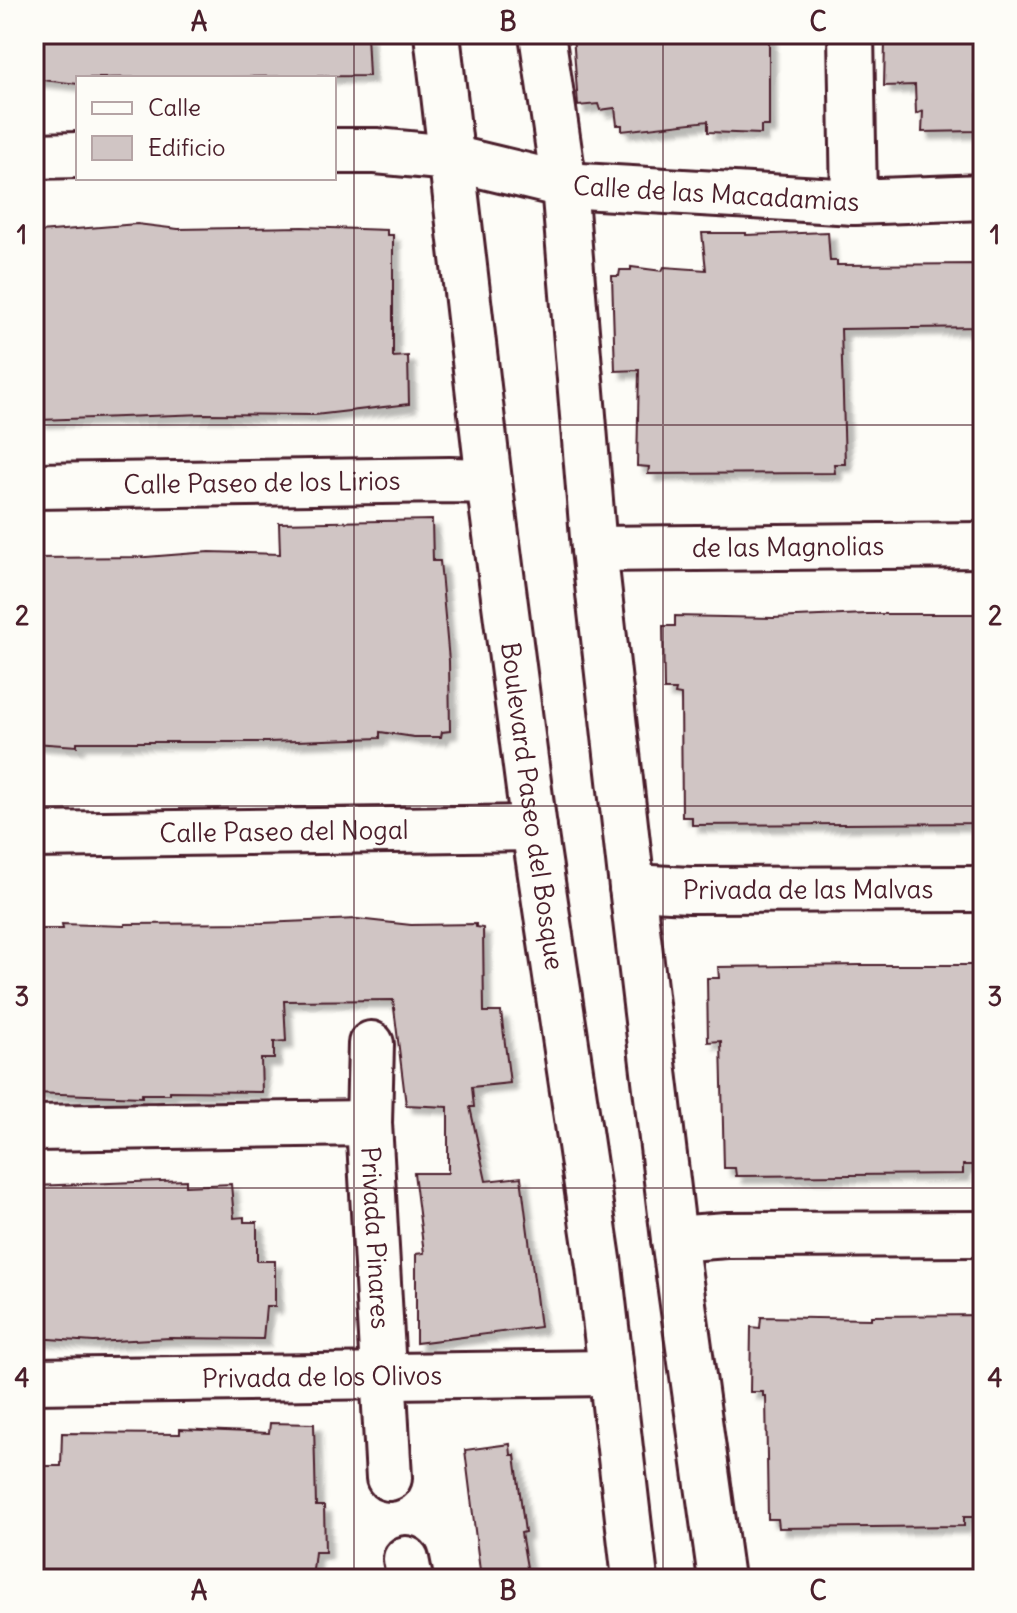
<svg xmlns="http://www.w3.org/2000/svg" width="1017" height="1613" viewBox="0 0 1017 1613" font-family="Delius,sans-serif">
<defs>
<filter id="shadow"><feDropShadow dx="7" dy="7" stdDeviation="2" flood-color="#0004"/></filter>
</defs>
<rect width="100%" height="100%" fill="#fdfcf7"/>
<filter id="ink" filterUnits="userSpaceOnUse"><feTurbulence type="fractalNoise" baseFrequency=".0125" numOctaves="2"/><feDisplacementMap in="SourceGraphic" scale="16" xChannelSelector="R" yChannelSelector="G"/><feConvolveMatrix kernelMatrix="1 2 1 2 8 2 1 2 1" color-interpolation-filters="sRGB"/></filter>
<g filter="url(#ink)">
<!-- building -->
<g fill="#d0c5c4" stroke="#4a1f2b" stroke-width="2" filter="url(#shadow)">
<polygon points="34,34 367,34 369,76 78,78 78,84 34,79"/>
<polygon points="573,34 769,34 769,126 761,126 761,134 708,132 708,121 622,131 622,125 617,125 615,108 600,110 598,104 578,106"/>
<polygon points="916,34 977,34 978,131 922,132 923,111 916,114 915,85 884,86 885,41 916,41"/>
<polygon points="137,224 178,229 302,227 387,230 387,235 393,235 393,357 408,356 409,404 315,415 204,414 39,420 34,235 40,235 40,232"/>
<polygon points="828,232 830,261 837,261 837,265 983,264 983,327 841,329 845,464 834,464 835,473 648,474 649,467 637,466 639,370 615,371 612,276 619,276 620,270 631,270 631,267 662,271 664,267 706,270 702,233 746,233 746,235"/>
<polygon points="432,520 433,561 440,561 449,661 450,731 442,732 441,737 414,737 380,732 380,738 268,742 77,742 77,746 34,743 34,558 146,557 209,552 280,554 279,523"/>
<polygon points="866,614 983,614 983,823 692,825 692,817 682,817 681,695 675,694 676,690 664,690 663,626 675,626 675,616 773,618"/>
<polygon points="357,919 411,925 476,924 476,927 483,928 484,1012 501,1012 510,1083 472,1087 474,1107 470,1107 486,1181 521,1177 540,1327 416,1343 416,1254 424,1253 414,1173 448,1173 448,1107 406,1105 393,1000 284,1001 286,1041 274,1042 274,1059 261,1059 262,1092 170,1091 170,1094 142,1094 142,1097 34,1093 34,929 63,929 62,924 125,926 125,924 262,923"/>
<polygon points="860,965 983,965 983,1043 976,1043 976,1165 963,1165 963,1174 736,1176 735,1168 724,1168 721,1041 708,1042 707,978 719,978 718,967"/>
<polygon points="186,1180 186,1186 231,1184 234,1218 244,1217 244,1222 257,1222 257,1261 275,1261 275,1306 266,1306 263,1339 170,1338 94,1342 34,1338 34,1186"/>
<polygon points="983,1315 983,1517 964,1517 964,1526 779,1528 778,1519 768,1519 766,1396 763,1396 763,1392 750,1392 751,1327 760,1328 761,1317 871,1319 871,1316"/>
<polygon points="270,1423 314,1424 316,1506 324,1506 325,1552 315,1552 312,1579 34,1579 34,1466 61,1466 62,1433 180,1434 180,1429 269,1433"/>
<polygon points="510,1444 511,1455 515,1455 525,1532 521,1533 529,1579 481,1579 465,1450"/>
</g>
<g fill="none" stroke-linecap="round" stroke-linejoin="round">
<!-- street casing -->
<g stroke="#4a1f2b" stroke-width="50">
<g id="street">
<polyline points="851,34 854,202"/>
<path id="s1" d="M334,151H376L451,158L564,185L854,202L983,197"/>
<polyline points="34,156 78,155"/>
<path id="s2" d="M34,486L449,480L489,481"/>
<path id="s3" d="M594,549L983,545"/>
<path id="s4" d="M34,835L534,828"/>
<path id="s5" d="M632,887L690,890L983,889"/>
<path id="s6" d="M371,1044L369,1123L389,1478"/>
<polyline points="34,1128 369,1123"/>
<polyline points="674,1239 727,1235 983,1234"/>
<path id="s7" d="M34,1381L609,1373"/>
<polyline points="406,1559 410,1579"/>
</g>
</g>
<!-- secondary casing -->
<g stroke="#4a1f2b" stroke-width="50">
<g id="secondary">
<path id="s8" d="M437,34L489,481L534,828L599,1266L635,1579"/>
<polyline points="542,34 564,185 594,549 632,887 674,1239 721,1579"/>
</g>
</g>
<!-- street -->
<use href="#street" stroke="#fdfcf7" stroke-width="44"/>
<!-- secondary -->
<use href="#secondary" stroke="#fdfcf7" stroke-width="44"/>
</g>
</g>
<!-- grid -->
<path fill="none" stroke="#4a1f2b" stroke-width="2" stroke-opacity="0.55" d="M354,34V1579M663,34V1579M34,425H983M34,806H983M34,1188H983"/>
<g text-anchor="middle" stroke-width="7" stroke-linejoin="round" paint-order="stroke">
<!-- street labels -->
<g font-size="26" fill="#4a1f2b" stroke="#fdfcf7">
<text dy="9" stroke="none"><textPath href="#s1" startOffset="386">Calle de las Macadamias</textPath></text>
<text dy="9" stroke="none"><textPath href="#s2" startOffset="228">Calle Paseo de los Lirios</textPath></text>
<text dy="9" stroke="none"><textPath href="#s3" startOffset="194">de las Magnolias</textPath></text>
<text dy="9" stroke="none"><textPath href="#s8" startOffset="778">Boulevard Paseo del Bosque</textPath></text>
<text dy="9" stroke="none"><textPath href="#s4" startOffset="250">Calle Paseo del Nogal</textPath></text>
<text dy="9" stroke="none"><textPath href="#s5" startOffset="176">Privada de las Malvas</textPath></text>
<text dy="9" stroke="none"><textPath href="#s6" startOffset="194">Privada Pinares</textPath></text>
<text dy="9" stroke="none"><textPath href="#s7" startOffset="288">Privada de los Olivos</textPath></text>
</g>
</g>
<!-- margin -->
<rect width="1017" height="1613" fill="none" stroke="#fdfcf7" stroke-width="88"/>
<!-- legend -->
<rect x="76" y="76" width="260" height="104" fill="#fdfcf7" stroke="#b5a4a5" stroke-width="2"/>
<rect x="92" y="102" width="40" height="12" fill="#fdfcf7" stroke="#b5a4a5" stroke-width="2"/>
<text x="148" y="116" font-size="24" fill="#4a1f2b">Calle</text>
<rect x="92" y="136" width="40" height="24" fill="#d0c5c4" stroke="#b5a4a5" stroke-width="2"/>
<text x="148" y="156" font-size="24" fill="#4a1f2b">Edificio</text>
<rect x="44" y="44" width="929" height="1525" fill="none" stroke="#4a1f2b" stroke-width="3"/>
<g font-size="26" text-anchor="middle" font-weight="bold" fill="#4a1f2b">
<text x="199" y="31">A</text>
<text x="508" y="31">B</text>
<text x="818" y="31">C</text>
<text x="22" y="244">1</text>
<text x="995" y="244">1</text>
<text x="22" y="625">2</text>
<text x="995" y="625">2</text>
<text x="22" y="1006">3</text>
<text x="995" y="1006">3</text>
<text x="22" y="1387">4</text>
<text x="995" y="1387">4</text>
<text x="199" y="1600">A</text>
<text x="508" y="1600">B</text>
<text x="818" y="1600">C</text>
</g>
</svg>
